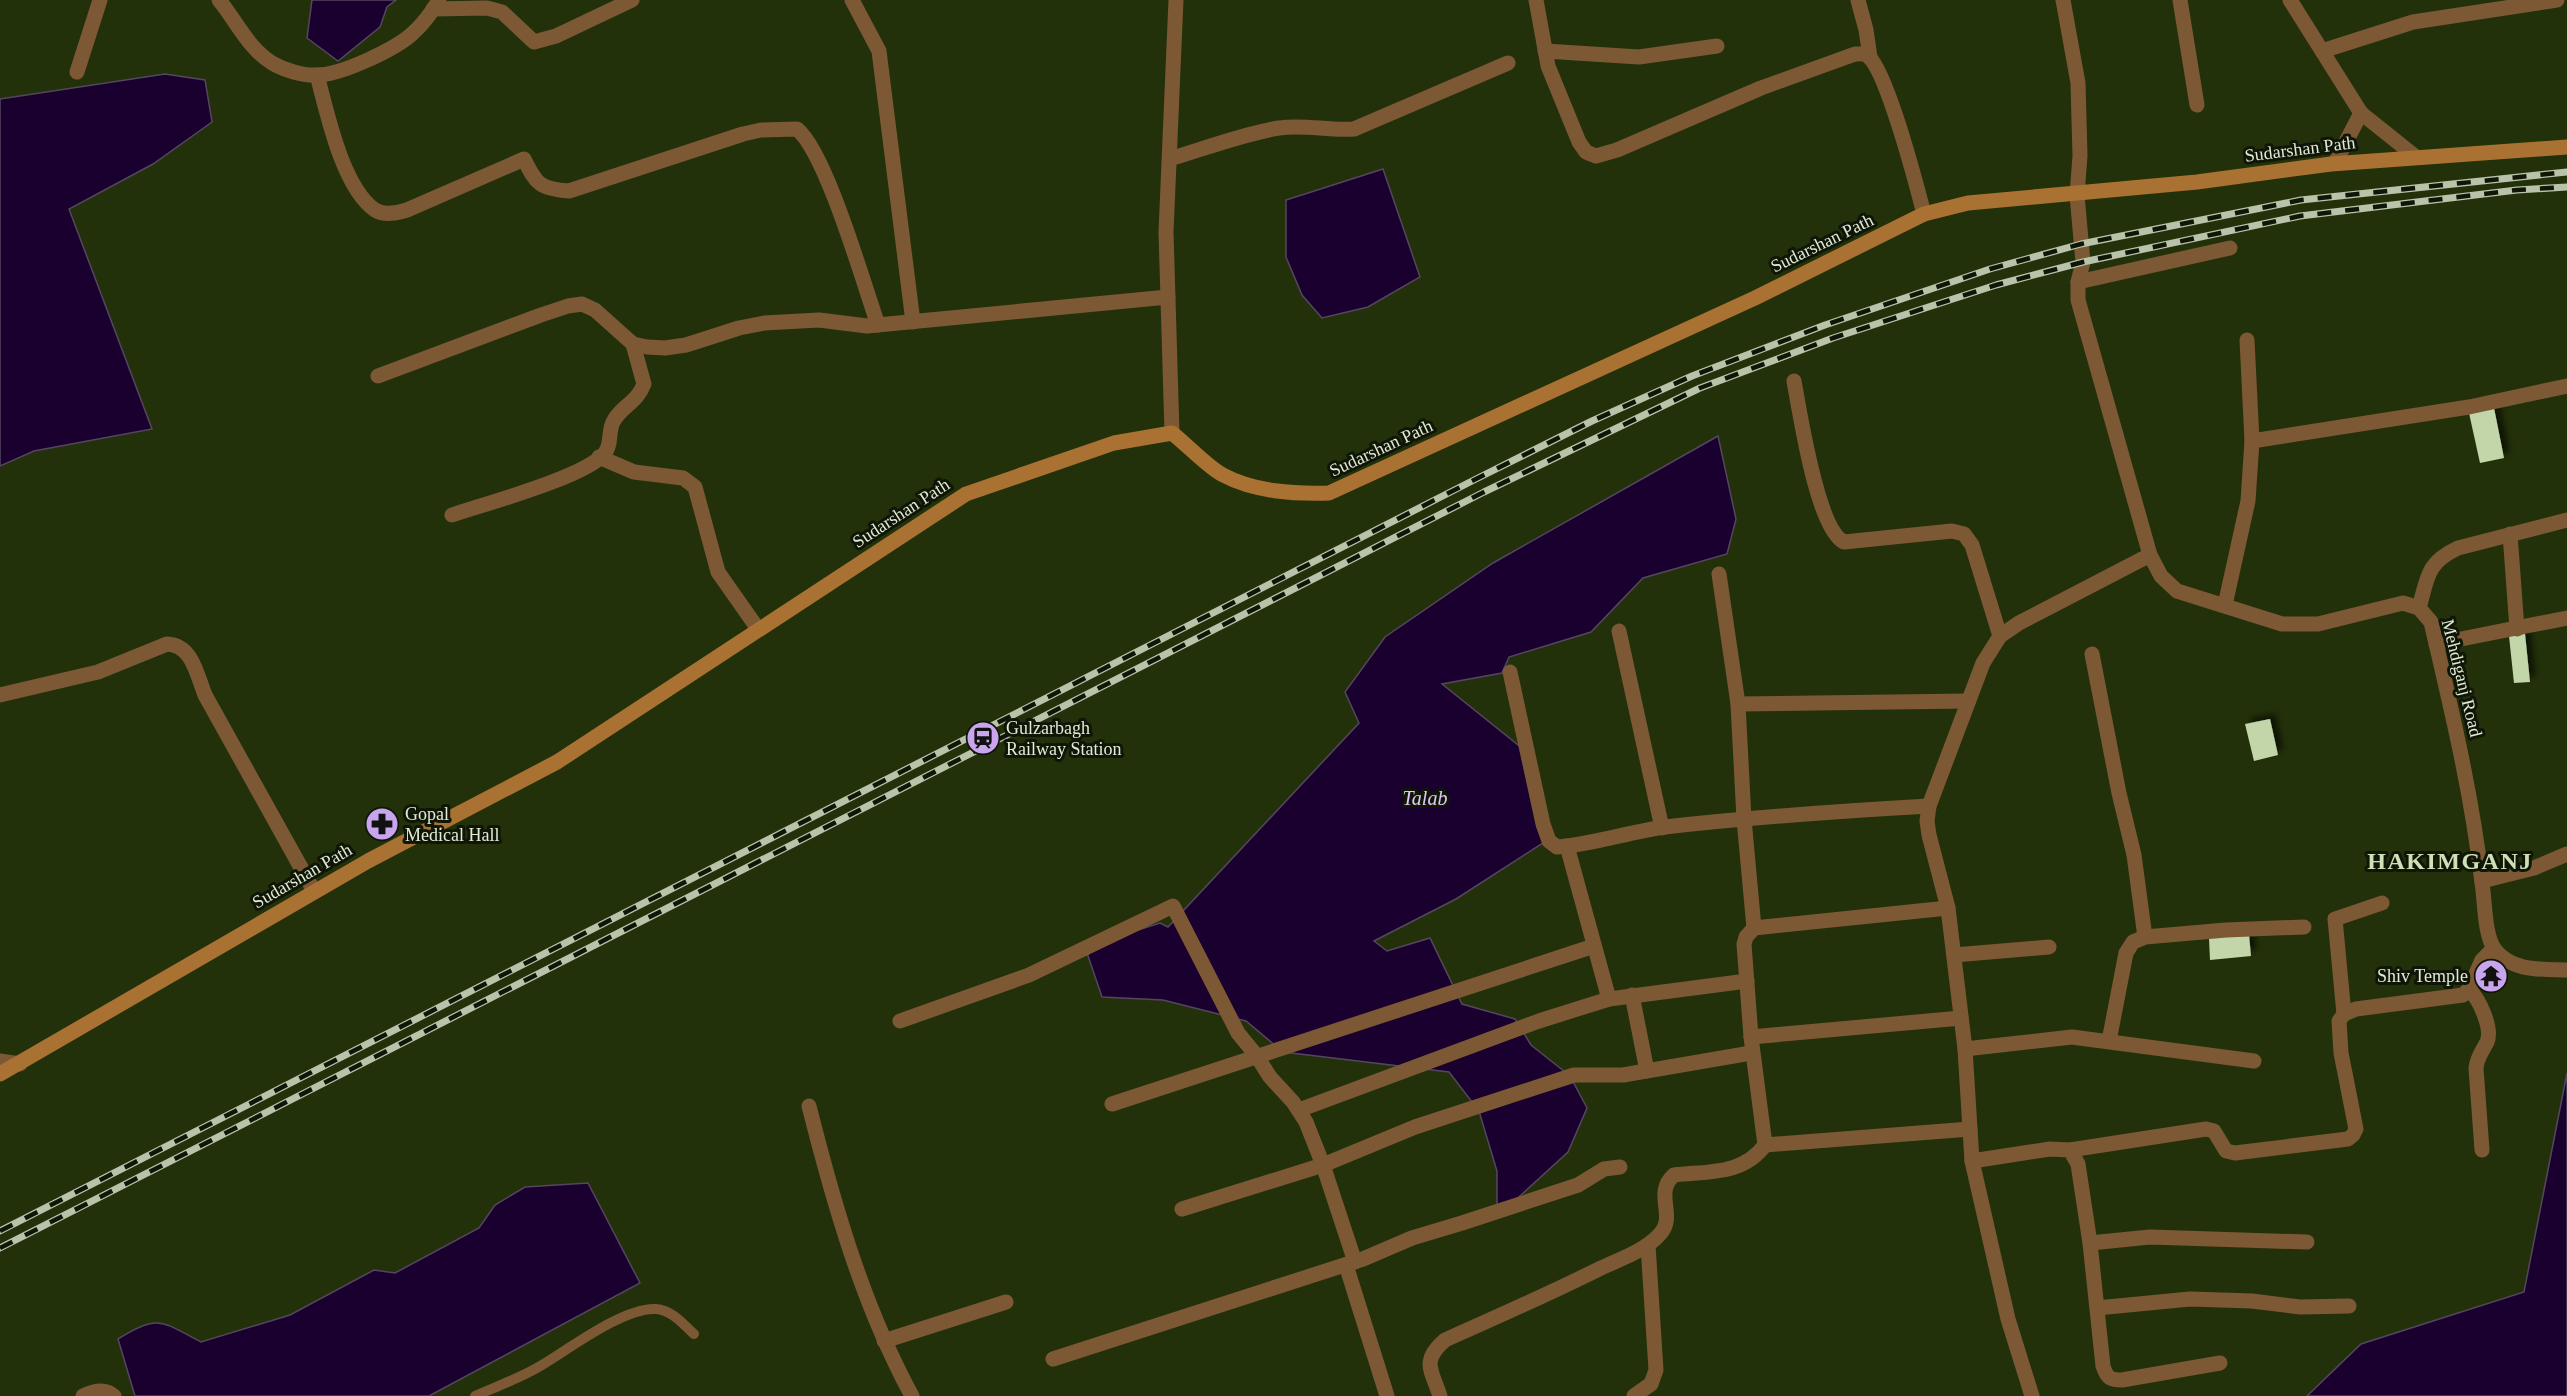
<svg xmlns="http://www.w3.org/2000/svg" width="2567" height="1396" viewBox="0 0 2567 1396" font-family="Georgia,serif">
<defs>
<filter id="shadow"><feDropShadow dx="5.5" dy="-5.5" stdDeviation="3" flood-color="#0009"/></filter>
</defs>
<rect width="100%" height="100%" fill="#23310a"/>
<!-- water -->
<g fill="#1a002e" stroke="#554660" stroke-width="1.5">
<polygon points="312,0 396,0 387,7 380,27 338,61 307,38"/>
<polygon points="165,74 205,80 212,122 153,164 69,209 152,429 34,451 0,466 0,99"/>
<polygon points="1383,169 1420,277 1368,307 1322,318 1302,295 1286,257 1286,200"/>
<polygon points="1718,436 1736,519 1727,554 1643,578 1591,632 1509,657 1502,673 1442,684 1523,749 1543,843 1456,899 1374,941 1387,951 1430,938 1462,1004 1515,1019 1531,1045 1570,1076 1587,1108 1568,1152 1497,1217 1497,1171 1479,1111 1449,1072 1283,1052 1246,1021 1163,1000 1102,997 1085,947 1160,923 1168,927 1359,723 1345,692 1385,637 1493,563"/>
<polygon points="2567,1073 2567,1396 2307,1396 2361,1344 2524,1292"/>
<path d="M588,1183L640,1283L429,1396H135L118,1339C159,1313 162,1322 201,1342L290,1315L374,1270L395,1273L479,1228L495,1205L525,1187Z"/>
</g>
<!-- building -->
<g fill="#c3d6aa" filter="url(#shadow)">
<polygon points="2494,408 2504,458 2480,463 2469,413"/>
<polygon points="2525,634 2530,682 2514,683 2509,636"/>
<polygon points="2270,719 2278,755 2254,761 2245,724"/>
<polygon points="2249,935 2251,956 2210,960 2209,938"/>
<polygon points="2495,962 2499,980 2486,981 2482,972"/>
</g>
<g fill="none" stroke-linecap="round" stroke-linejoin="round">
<!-- lane -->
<path stroke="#7c5934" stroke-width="10" d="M475,1396C497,1386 521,1378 542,1365C569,1349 624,1307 656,1309C672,1310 683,1324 694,1334"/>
<!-- street -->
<g stroke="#7c5934" stroke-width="15">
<path d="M219,0C237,22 248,48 272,63C284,70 303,76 317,75C341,75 396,49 413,33C423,24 432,12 439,0"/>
<polyline points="852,0 879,51 913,322"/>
<path d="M1536,0L1548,66L1579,142L1586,152L1596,156L1617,150L1761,88L1855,54C1860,54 1864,53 1868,56C1887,71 1917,187 1924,214"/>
<polyline points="1858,0 1866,30 1870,57"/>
<path d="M2063,0L2078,83L2080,156L2077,195L2083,262L2078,282V300L2150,555L2161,576L2177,591L2282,624H2318L2403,603L2419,608L2431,622C2451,708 2472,794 2482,883C2485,900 2484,935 2495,950C2513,972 2541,969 2567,970"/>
<polyline points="2180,0 2197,105"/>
<polyline points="2290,0 2361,113 2416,157"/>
<polyline points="433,9 487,8 502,12 534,42 556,36 632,0"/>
<polyline points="1545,51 1639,57 1717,46"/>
<polyline points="2322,51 2413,22 2557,0"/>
<polyline points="77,72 100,0"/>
<path d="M317,75C327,112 342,187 375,210C385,216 397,213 407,210L524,159C536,184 540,189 569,191L743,134L761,130L797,129C826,152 864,285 878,325"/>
<path d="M1170,159C1203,149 1246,133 1279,128C1304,124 1328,131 1354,129L1508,63"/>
<polyline points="2335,163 2361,113"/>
<polyline points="2078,282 2230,248"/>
<polyline points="378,376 541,315 568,306 582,304 595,310 633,344 647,347 665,348 686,345 739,328 764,323 819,320 867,326 1168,297"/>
<path d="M1794,381C1800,413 1817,529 1844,542L1952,531L1964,534L1972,545L2000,636"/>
<polyline points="1172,433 1166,232 1176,0"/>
<polyline points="2252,441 2469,407 2567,386"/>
<polyline points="599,457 634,472 683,478 695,487 718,572 758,629"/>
<path d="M452,515C484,504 586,477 605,453C612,444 608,432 613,422C621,406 637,403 644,384L633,344"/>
<polyline points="2510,534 2517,629"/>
<polyline points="1719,574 1738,704 1744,819 1754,928 1948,908"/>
<polyline points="2225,605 2248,501 2252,441 2247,340"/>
<path d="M2419,608C2428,577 2426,563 2458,548L2567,520"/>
<polyline points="1619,631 1662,828"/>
<polyline points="2436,644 2567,618"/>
<polyline points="2092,654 2119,793 2134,855 2145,937"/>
<path d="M1510,672L1543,824L1549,841L1557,847C1594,844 1629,832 1665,827C1753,817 1841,811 1929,806"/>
<path d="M0,695L98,672L167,644C193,645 197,676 205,695L314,891"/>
<polyline points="1738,704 1967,701"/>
<polyline points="1567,846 1609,999"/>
<polyline points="2482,881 2534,868 2567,854"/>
<polyline points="1954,955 2049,947"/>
<path d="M2469,989C2479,999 2493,1028 2487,1042C2482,1052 2477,1057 2476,1068L2482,1150"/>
<polyline points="1632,995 1647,1071"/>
<polyline points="2344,1014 2335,919 2382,903"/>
<polyline points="900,1021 1029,975 1173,906 1238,1033 1256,1055 1270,1077 1293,1102 1306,1122 1323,1165 1355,1262"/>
<polyline points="1751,1037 1744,944 1746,937 1754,928"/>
<polyline points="2109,1041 2126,953 2133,942 2145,937 2226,930 2304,927"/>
<polyline points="1965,1049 2072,1037 2254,1061"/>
<polyline points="0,1061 20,1064"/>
<polyline points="1112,1104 1594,946"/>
<path d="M809,1106C834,1205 863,1306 912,1396"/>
<polyline points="1299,1110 1539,1021 1609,999 1747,981"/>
<polyline points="1765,1145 1970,1129"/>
<polyline points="2070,1150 2206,1129 2214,1131 2226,1151 2235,1153 2348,1139 2353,1135 2356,1129 2341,1053 2339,1021 2344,1014 2356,1009 2463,995 2469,989 2482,960 2494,948"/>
<path d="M1972,1161L2050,1149L2070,1150L2078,1164L2090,1243L2103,1366C2107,1378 2110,1380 2122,1380L2220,1363"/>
<polyline points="1182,1209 1323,1165 1415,1127 1574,1075 1623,1075 1751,1053"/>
<polyline points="2090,1243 2150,1237 2307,1242"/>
<polyline points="1346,1265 1387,1396"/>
<polyline points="2097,1308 2190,1299 2252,1301 2300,1307 2349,1306"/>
<polyline points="884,1341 1006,1302"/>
<polyline points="1053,1359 1363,1259 1412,1238 1462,1223 1578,1185 1604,1169 1620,1167"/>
<path d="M83,1396C93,1391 105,1388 114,1396"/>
<path d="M1440,1396C1431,1369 1421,1361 1445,1340C1497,1317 1549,1294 1601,1268C1620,1259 1645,1251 1660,1234C1677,1216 1653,1193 1674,1175C1709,1171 1743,1175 1765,1145L1751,1037L1961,1018"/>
<polyline points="1634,1396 1651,1384 1656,1370 1648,1245"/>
<polyline points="2032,1396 2008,1319 1972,1161 1965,1049 1948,908 1929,835 1927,821 1929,806 1983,663 2000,636 2019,623 2150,555"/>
</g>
<!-- secondary -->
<path stroke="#a97233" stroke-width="15" d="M0,1074L368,861L557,762L966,494L1114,443L1172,433C1185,443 1210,469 1223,475C1255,492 1294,494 1329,493L1755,298L1924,214L1968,203L2197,182L2331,164L2567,147"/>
<!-- rail casing -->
<g stroke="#b8c3aa" stroke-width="7">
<g id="rail">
<polyline points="0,1231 1474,480 1592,421 1692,376 1825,325 1990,269 2081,244 2301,200 2567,172"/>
<polyline points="0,1248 1484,492 1700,388 1833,338 1996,285 2083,262 2300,216 2517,190 2567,187"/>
</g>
</g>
<!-- rail -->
<use href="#rail" stroke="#101607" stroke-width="4.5" stroke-dasharray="14" stroke-linecap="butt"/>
</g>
<!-- icons -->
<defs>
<g id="station-disc" transform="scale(1.725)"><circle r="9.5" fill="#c9a5ee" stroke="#101607"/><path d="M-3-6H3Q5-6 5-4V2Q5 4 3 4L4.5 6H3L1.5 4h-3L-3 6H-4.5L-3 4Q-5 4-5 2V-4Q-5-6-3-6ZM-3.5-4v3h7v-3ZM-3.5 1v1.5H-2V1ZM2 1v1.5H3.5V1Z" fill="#111"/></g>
<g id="pharmacy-disc" transform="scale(1.725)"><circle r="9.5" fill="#c9a5ee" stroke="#101607"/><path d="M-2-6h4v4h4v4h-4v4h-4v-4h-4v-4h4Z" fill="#111"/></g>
<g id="temple-disc" transform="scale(1.725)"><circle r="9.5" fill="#c9a5ee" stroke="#101607"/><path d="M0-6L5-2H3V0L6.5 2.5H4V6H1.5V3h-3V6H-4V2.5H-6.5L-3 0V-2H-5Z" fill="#111"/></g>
</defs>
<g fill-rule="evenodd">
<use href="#station-disc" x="983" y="738"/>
<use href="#pharmacy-disc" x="382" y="824"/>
<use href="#temple-disc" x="2491" y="976"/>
</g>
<g text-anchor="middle" stroke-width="6" stroke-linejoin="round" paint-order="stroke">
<!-- street labels -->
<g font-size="18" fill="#e0ead4" stroke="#101607">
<text transform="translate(2300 149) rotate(-7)" y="6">Sudarshan Path</text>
<text transform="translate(1822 243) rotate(-26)" y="6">Sudarshan Path</text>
<text transform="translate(1381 448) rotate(-25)" y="6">Sudarshan Path</text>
<text transform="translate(901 513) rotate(-33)" y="6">Sudarshan Path</text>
<text transform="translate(2462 678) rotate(76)" y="6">Mehdiganj Road</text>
<text transform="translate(302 876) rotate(-30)" y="6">Sudarshan Path</text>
</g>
<!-- poi labels -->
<g font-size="18" fill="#e0ead4" stroke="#101607" text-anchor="start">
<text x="1006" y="734">Gulzarbagh<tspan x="1006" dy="21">Railway Station</tspan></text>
<text x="405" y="820">Gopal<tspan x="405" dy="21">Medical Hall</tspan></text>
<text x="2468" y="982" text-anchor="end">Shiv Temple</text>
</g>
<!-- water labels -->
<g font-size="20" font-style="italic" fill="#e0c7fa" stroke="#101607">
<text x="1425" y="805">Talab</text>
</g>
<!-- district labels -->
<g font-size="24" font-weight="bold" letter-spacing="1.5" fill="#cee1b4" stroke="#101607">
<text x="2450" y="869">HAKIMGANJ</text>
</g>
</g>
</svg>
